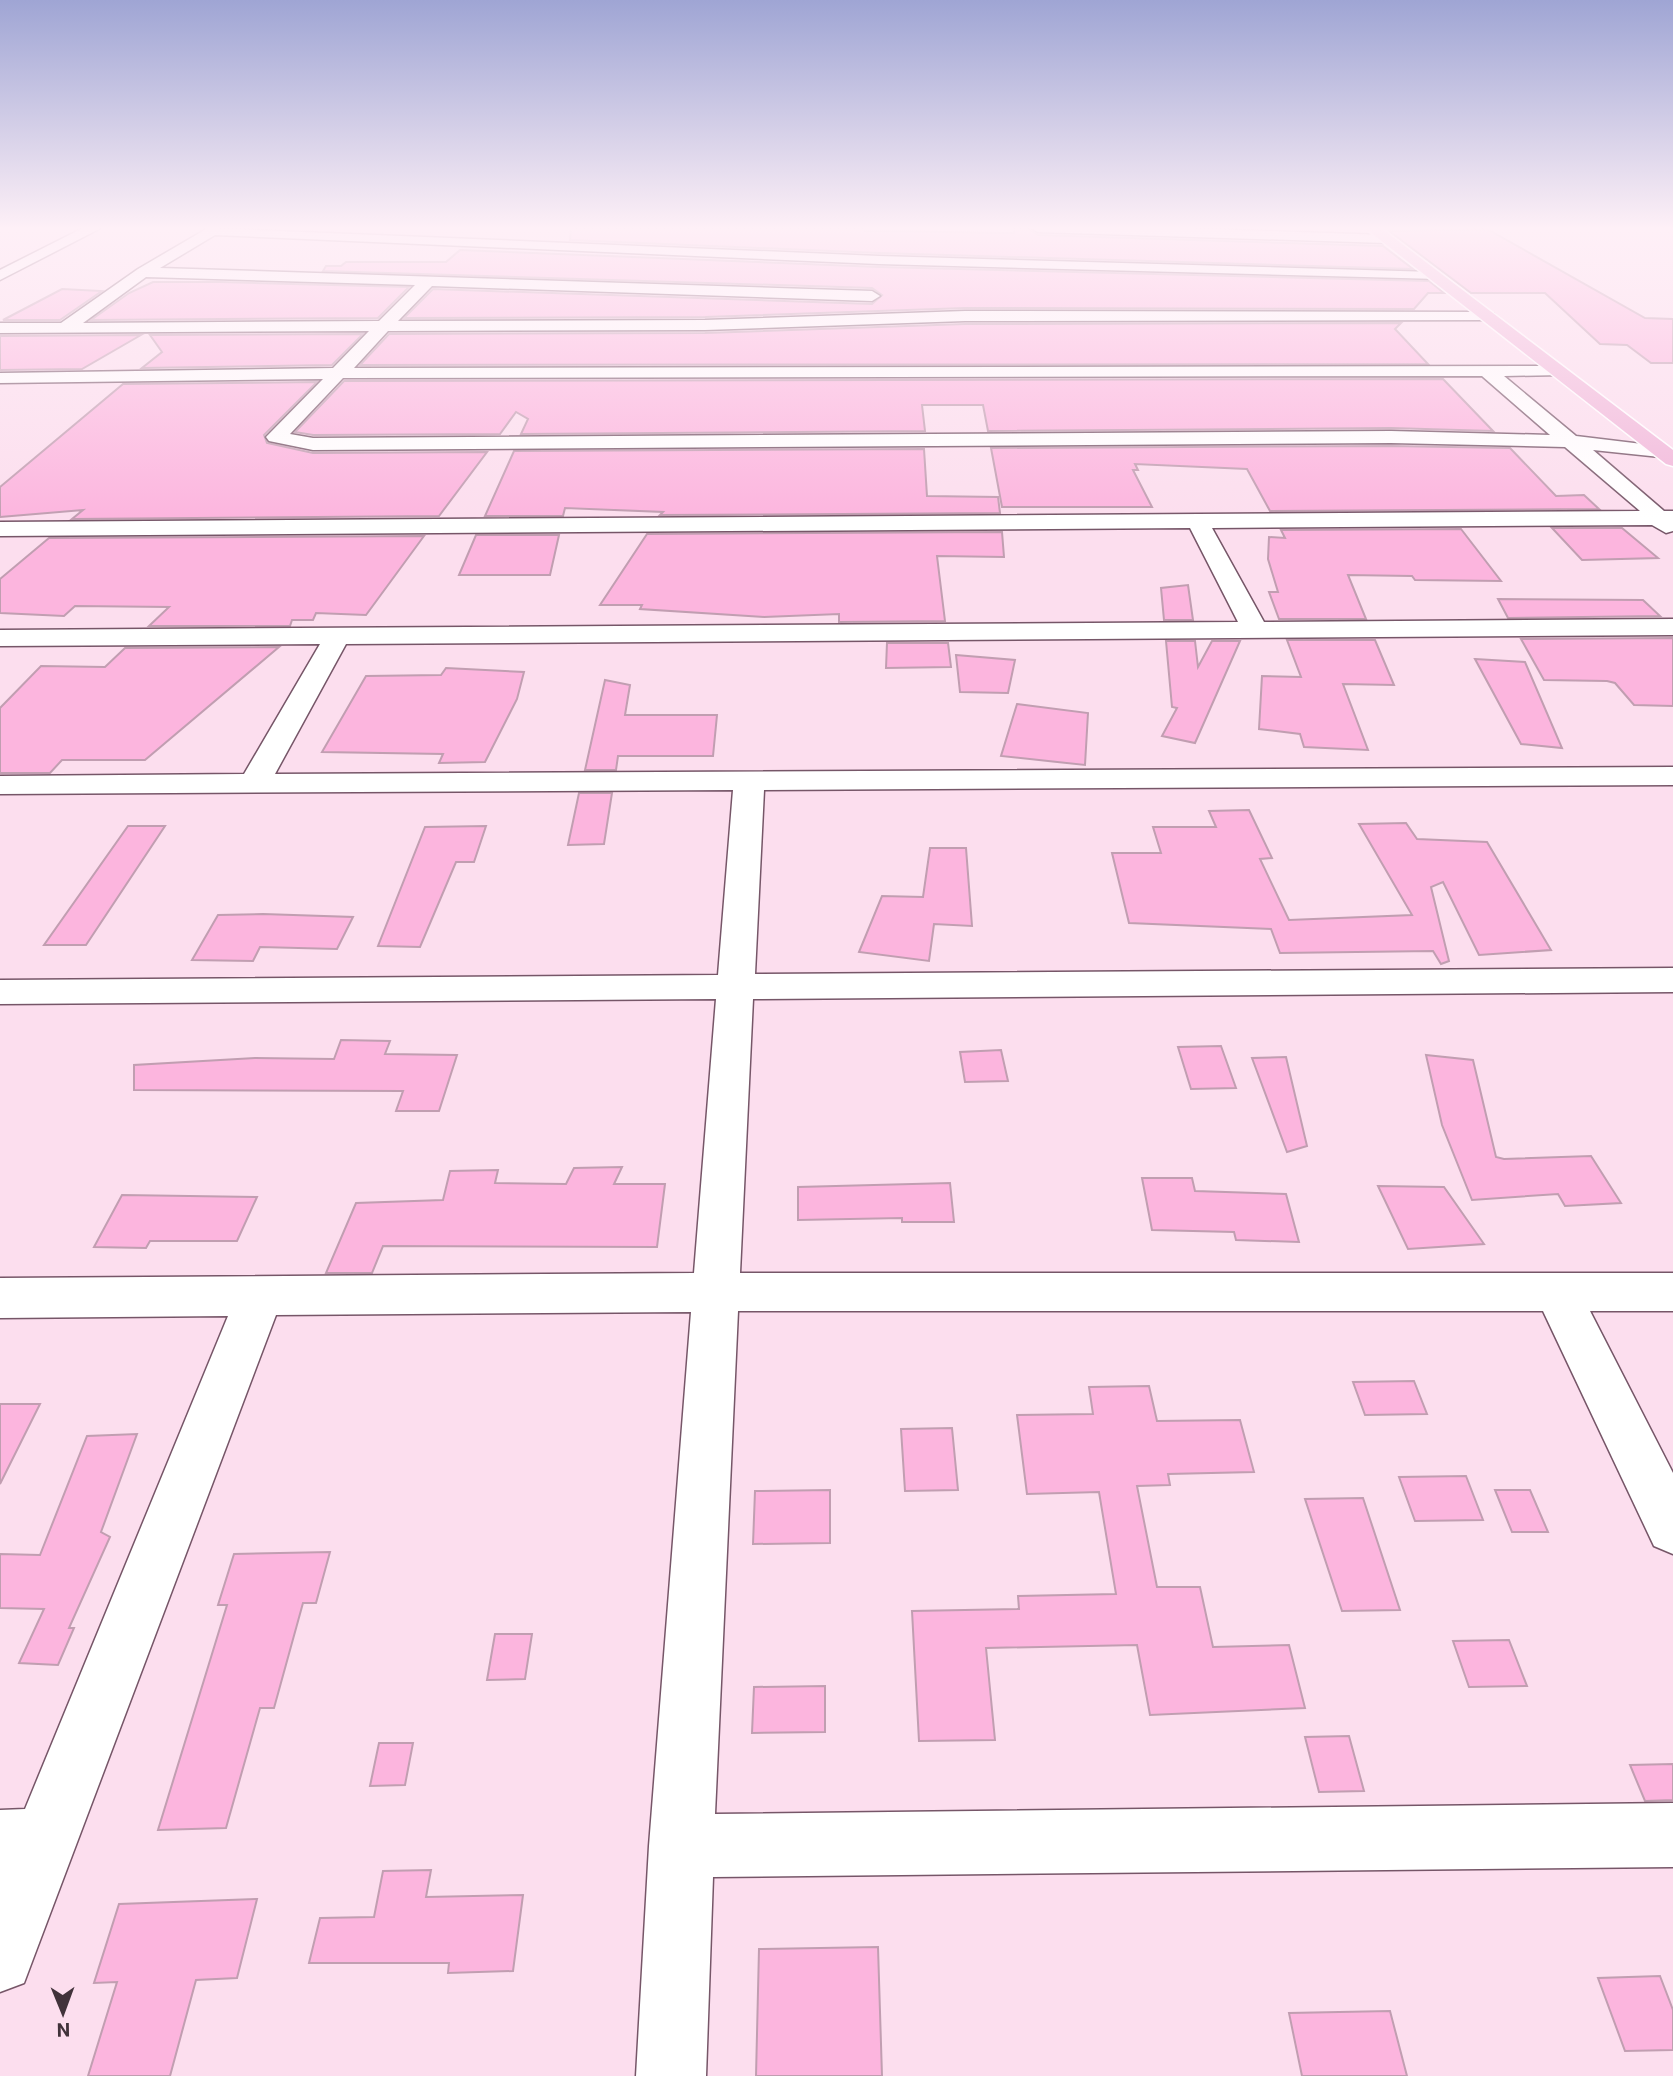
<svg xmlns="http://www.w3.org/2000/svg" width="1673" height="2076" viewBox="0 0 1673 2076" font-family="Roboto,sans-serif">
<rect width="100%" height="100%" fill="#fcdeee"/>
<!-- building -->
<g fill="#fcb5de" stroke="#c19eb1" stroke-width="2">
<polygon points="571,228 866,228 865,231 1014,233 1014,228 1028,228 1038,235 1383,246 1413,269 879,253 570,240"/>
<polygon points="1487,229 1645,318 1673,319 1673,363 1651,363 1627,345 1600,344 1545,293 1471,293 1389,231"/>
<polygon points="460,250 879,267 1429,281 1444,293 1428,293 1414,309 965,308 705,317 404,318 433,289 872,304 882,295 872,288 323,271 326,266 341,266 346,262 446,262"/>
<polygon points="153,282 221,282 409,287 378,318 91,320 129,293"/>
<polygon points="62,289 102,291 60,320 3,320"/>
<polygon points="1401,323 1395,329 1428,364 360,365 389,334 705,333 965,324"/>
<polygon points="363,334 332,365 142,368 162,352 150,335"/>
<polygon points="141,335 82,369 0,370 0,336"/>
<polygon points="1443,379 1493,431 1391,428 988,431 983,405 922,405 925,431 521,434 528,419 516,412 500,434 313,435 295,432 344,381"/>
<polygon points="317,382 264,435 267,443 313,453 487,452 439,516 72,519 83,510 0,517 0,487 123,384"/>
<polygon points="1391,446 1510,448 1556,496 1584,495 1599,509 1270,511 1247,469 1135,464 1138,470 1133,470 1152,507 1002,507 991,448"/>
<polygon points="924,449 927,496 998,497 1000,513 660,515 663,512 565,508 563,516 485,516 514,451"/>
<polygon points="1552,528 1622,528 1658,558 1582,560"/>
<polygon points="1461,529 1501,581 1415,580 1412,576 1348,575 1366,619 1279,619 1269,592 1278,592 1268,559 1269,537 1285,538 1281,530"/>
<polygon points="1002,532 1004,557 937,556 945,621 839,622 839,614 764,617 640,609 642,605 600,605 647,534"/>
<polygon points="476,535 559,535 550,575 459,575"/>
<polygon points="424,536 366,615 316,613 313,620 292,620 290,626 149,626 169,607 75,606 64,616 0,613 0,579 49,538"/>
<polygon points="1188,585 1193,620 1164,620 1161,588"/>
<polygon points="1498,599 1643,600 1660,616 1508,618"/>
<polygon points="1673,638 1673,706 1634,705 1615,683 1607,681 1544,680 1521,639"/>
<polygon points="1287,640 1375,640 1394,685 1343,684 1368,750 1304,747 1300,734 1259,729 1262,676 1301,677"/>
<polygon points="1166,641 1195,641 1198,667 1212,641 1240,641 1195,743 1162,736 1177,708 1172,707"/>
<polygon points="887,643 948,643 951,667 886,668"/>
<polygon points="279,647 145,760 62,760 50,773 0,773 0,708 41,666 105,667 125,648"/>
<polygon points="956,655 1015,660 1008,693 960,692"/>
<polygon points="1475,659 1525,662 1562,748 1521,744"/>
<polygon points="446,668 524,672 517,699 485,762 439,763 443,754 322,752 366,676 441,675"/>
<polygon points="605,680 630,685 625,715 717,715 713,756 618,756 616,770 585,770"/>
<polygon points="1017,704 1088,713 1085,765 1001,756"/>
<polygon points="579,793 612,793 604,844 568,845"/>
<polygon points="1249,810 1272,858 1260,859 1289,920 1412,915 1359,824 1406,823 1417,839 1487,842 1551,950 1479,955 1443,882 1431,887 1449,961 1441,964 1433,951 1280,953 1271,929 1129,923 1112,853 1161,853 1153,827 1216,827 1209,811"/>
<polygon points="128,826 165,826 86,945 44,945"/>
<polygon points="486,826 474,862 456,862 420,947 378,946 425,827"/>
<polygon points="930,848 966,848 972,926 934,924 929,961 859,952 882,896 923,897"/>
<polygon points="263,914 353,917 337,949 260,947 253,961 192,960 218,915"/>
<polygon points="341,1040 390,1041 385,1054 457,1055 439,1111 396,1111 403,1091 134,1090 134,1065 255,1058 334,1059"/>
<polygon points="1221,1046 1236,1088 1191,1089 1178,1047"/>
<polygon points="1001,1050 1008,1081 965,1082 960,1052"/>
<polygon points="1426,1055 1473,1060 1496,1157 1504,1159 1591,1156 1621,1203 1565,1206 1558,1194 1472,1200 1442,1125"/>
<polygon points="1286,1057 1307,1146 1287,1152 1252,1058"/>
<polygon points="622,1167 614,1184 665,1184 657,1247 383,1246 372,1273 326,1273 356,1203 443,1200 450,1171 498,1170 495,1183 566,1184 574,1168"/>
<polygon points="1142,1178 1192,1178 1195,1191 1286,1194 1299,1242 1236,1240 1234,1232 1152,1230"/>
<polygon points="950,1183 954,1222 902,1222 902,1218 798,1220 798,1187"/>
<polygon points="1378,1186 1444,1187 1484,1244 1408,1249"/>
<polygon points="122,1195 257,1197 237,1241 150,1241 146,1248 94,1247"/>
<polygon points="1414,1381 1427,1414 1365,1415 1353,1382"/>
<polygon points="1149,1386 1157,1421 1240,1420 1254,1472 1168,1474 1170,1485 1137,1486 1157,1587 1200,1587 1213,1647 1289,1645 1305,1708 1150,1715 1137,1645 986,1648 995,1740 919,1741 912,1611 1019,1609 1018,1596 1116,1594 1099,1492 1027,1494 1017,1415 1093,1414 1089,1387"/>
<polygon points="0,1404 40,1404 0,1484"/>
<polygon points="952,1428 958,1490 905,1491 901,1429"/>
<polygon points="137,1434 101,1532 110,1537 69,1628 74,1628 58,1665 19,1663 44,1609 0,1608 0,1554 40,1555 87,1436"/>
<polygon points="1466,1476 1483,1520 1415,1521 1399,1477"/>
<polygon points="830,1490 830,1543 753,1544 755,1491"/>
<polygon points="1495,1490 1530,1490 1548,1532 1512,1532"/>
<polygon points="1363,1498 1400,1610 1342,1611 1305,1499"/>
<polygon points="330,1552 316,1603 303,1603 274,1708 260,1708 226,1828 158,1830 227,1605 218,1605 234,1554"/>
<polygon points="495,1634 532,1634 525,1679 487,1680"/>
<polygon points="1509,1640 1527,1686 1469,1687 1453,1641"/>
<polygon points="825,1686 825,1732 752,1733 754,1687"/>
<polygon points="1349,1736 1364,1791 1319,1792 1305,1737"/>
<polygon points="379,1743 413,1743 405,1785 370,1786"/>
<polygon points="1673,1764 1673,1800 1645,1801 1630,1765"/>
<polygon points="431,1870 426,1897 523,1895 513,1971 448,1973 449,1963 309,1963 320,1918 374,1917 383,1871"/>
<polygon points="257,1899 237,1978 196,1980 170,2076 88,2076 117,1982 94,1983 119,1904"/>
<polygon points="878,1947 882,2076 756,2076 759,1949"/>
<polygon points="1660,1976 1673,2010 1673,2050 1625,2051 1598,1978"/>
<polygon points="1390,2011 1407,2076 1302,2076 1289,2013"/>
</g>
<g fill="none" stroke-linecap="round" stroke-linejoin="round">
<!-- minor casing -->
<g stroke="#765668" stroke-width="3">
<g id="minor">
<polygon points="83,228 101,228 0,280 0,270"/>
<path d="M208,228L879,256L1434,272L1439,273V279L879,264L215,235L160,268L872,291L880,296L872,301L432,286L398,321L705,320L965,311L1488,312L1494,314V320L965,321L705,330L388,331L354,368L1556,366L1565,371L1562,375L1504,376L1576,436L1667,447L1670,451L1660,457L1593,450L1664,511H1673V531L1666,533L1652,525L1212,528L1264,622L1673,619V635L346,644L275,774L1673,767V785L764,790L755,974L1673,968V992L753,999L740,1273H1673V1311H1590L1673,1473V1554L1654,1546L1543,1311H738L715,1814L1673,1803V1867L713,1877L706,2076H636L649,1846L691,1312L276,1315L33,1959L24,1983L0,1992V1810L25,1809L228,1316L0,1318V1278L694,1273L716,999L0,1004V980L718,975L733,790L0,794V776L244,774L320,644L0,646V630L1238,622L1190,528L0,536V522L1640,511L1565,447L1391,443L313,450L269,441L266,437L323,379L0,383V373L333,368L369,331L0,333V323H61L138,269ZM146,277L415,285L379,321L83,323ZM1482,376L1550,435L1391,431L313,438L290,434L343,378Z"/>
<polygon points="1031,228 1179,228 1386,235 1393,239 1386,243 1038,232"/>
</g>
</g>
<!-- major casing -->
<g stroke="#fff" stroke-width="3">
<polygon id="major" points="1365,228 1381,228 1673,450 1673,466 1666,464"/>
</g>
<!-- minor -->
<use href="#minor" fill="#fff" fill-rule="evenodd"/>
<!-- major -->
<use href="#major" fill="#f1b8da" fill-rule="evenodd"/>
</g>
<!-- sky -->
<linearGradient id="sky" x2="0" y2="1"><stop stop-color="#9fa5d4"/><stop offset="0.44" stop-color="#fef0f7"/><stop offset="1" stop-color="#fef0f7" stop-opacity="0"/></linearGradient>
<rect width="1673" height="519" fill="url(#sky)"/>
<!-- north arrow -->
<g transform="translate(63 2013) rotate(179)" stroke="#fcdeee" stroke-width="5" paint-order="stroke">
<path d="M0-5L12 26L0 18L-12 26Z" fill="#41323a"/>
<text y="-10" font-size="19" font-weight="bold" text-anchor="middle" fill="#41323a">N</text>
</g>
</svg>
